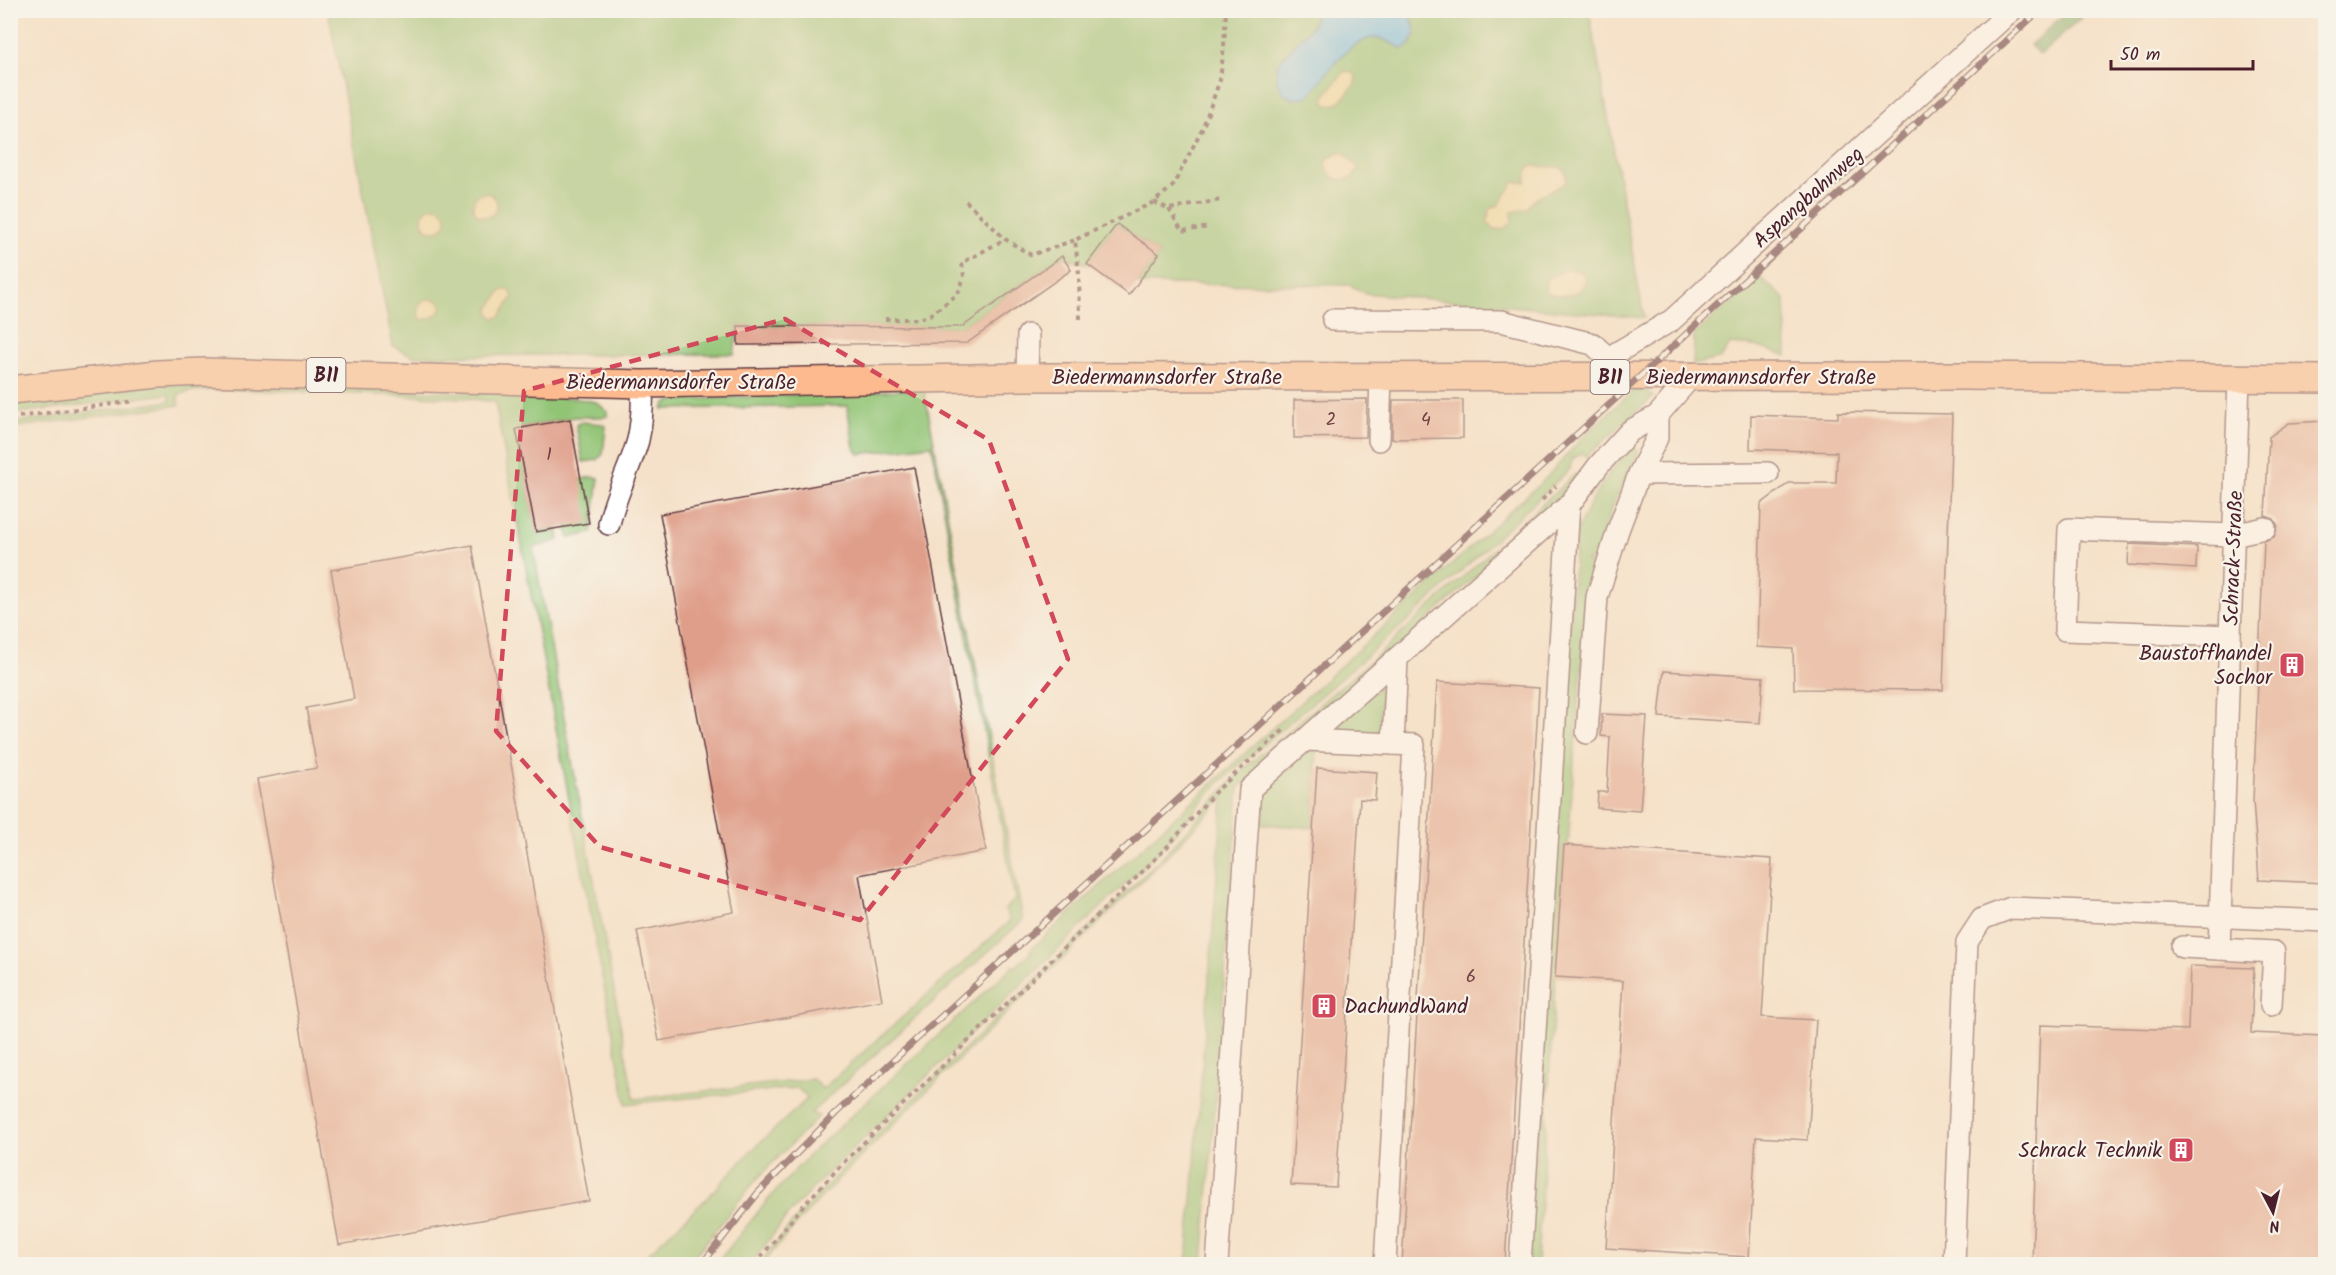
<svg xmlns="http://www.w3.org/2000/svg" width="2336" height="1275" viewBox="0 0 2336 1275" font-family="Kalam,sans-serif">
<rect width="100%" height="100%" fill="#f7f3e8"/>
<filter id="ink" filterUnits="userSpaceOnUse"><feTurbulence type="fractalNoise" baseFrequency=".0167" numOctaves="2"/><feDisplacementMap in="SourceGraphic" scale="12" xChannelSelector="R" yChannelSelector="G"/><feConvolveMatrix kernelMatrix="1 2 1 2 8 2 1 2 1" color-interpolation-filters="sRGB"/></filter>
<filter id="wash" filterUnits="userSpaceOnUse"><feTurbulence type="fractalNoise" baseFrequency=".008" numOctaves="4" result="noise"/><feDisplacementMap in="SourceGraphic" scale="24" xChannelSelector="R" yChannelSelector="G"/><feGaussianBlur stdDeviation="1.35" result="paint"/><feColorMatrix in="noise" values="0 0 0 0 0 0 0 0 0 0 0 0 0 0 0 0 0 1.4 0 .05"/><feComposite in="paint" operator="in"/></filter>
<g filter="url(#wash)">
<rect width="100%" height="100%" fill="#f5e1c9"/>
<!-- green -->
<g fill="#91c475" stroke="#6e7250" stroke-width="1.5">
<polygon points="328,11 1589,11 1644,318 1365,293 1350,285 1138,284 1159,254 1117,224 1087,264 1061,256 962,327 738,326 734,354 413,356 393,346"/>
<polygon points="1759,276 1785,299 1787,356 1755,346 1730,344 1721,358 1693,365 1694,335"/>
<polygon points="153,384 496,393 574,398 596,402 608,412 608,416 603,417 575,417 517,429 536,532 557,529 559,540 533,548 634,1099 813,1079 822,1089 1010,921 1005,909 1015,900 932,445 859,454 854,447 847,406 663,409 666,403 676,400 924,389 1023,920 811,1113 819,1116 756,1180 688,1264 637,1264 708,1197 750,1152 808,1098 797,1088 626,1104 495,402 466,398 224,389 191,391 178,395 179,405 11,428 10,423 170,401 169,394 11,414 11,404"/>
<polygon points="1635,389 1646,390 1653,397 1586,457 1583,453 1572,459 1570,469 1412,617 1218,784 1161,849 817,1184 788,1215 751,1264 716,1264 766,1202 810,1154 1013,966 1015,967 1031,952 1030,950 1546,478 1585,435"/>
<polygon points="582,422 603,424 606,426 603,454 597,460 583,462 576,425"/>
<path d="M1633,446L1638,451V454L1615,500L1593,561L1586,560V562L1590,563V575H1592L1578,706L1568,846H1564L1537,1264H1528L1576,534C1589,502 1608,471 1633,446Z"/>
<path d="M1575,474L1579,478L1497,557L1281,753L1239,787L1203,1264H1187L1223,798C1129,897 1029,990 932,1086C874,1144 814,1200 763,1264H759L790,1225L853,1157L1160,859L1240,772L1381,652Z"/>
<polygon points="592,477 599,478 592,533 569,538 567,526 581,479"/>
<polygon points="1379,687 1382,689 1379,735 1331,731"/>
<polygon points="1317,748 1313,828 1262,824 1266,783 1301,754"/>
</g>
<!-- forest -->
<polygon fill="#74aa66" stroke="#5f6448" stroke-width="1.5" points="2068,11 2089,11 2040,55 2030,45"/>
<!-- sand -->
<g fill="#eeda9e" stroke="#9c7c64" stroke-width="1.5">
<path d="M1345,71L1355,74L1356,82C1348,92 1341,107 1327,105L1324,101L1325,95Z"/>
<polygon points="1340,152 1345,153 1359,169 1352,178 1341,180 1332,177 1325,165 1327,159"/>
<path d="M1531,166L1559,167L1565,171L1567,181C1553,195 1543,186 1527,209L1512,212V222L1504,229H1494L1487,222L1490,209L1499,205L1514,182H1526L1527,172Z"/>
<circle cx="485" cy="205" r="12"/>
<circle cx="434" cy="219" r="12"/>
<path d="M1568,269L1582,272L1586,277C1584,297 1562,298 1546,292L1545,285L1546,279Z"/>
<polygon points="502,290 510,290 513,297 500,317 494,318 489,313 490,307"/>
<polygon points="426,299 437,300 442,305 440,312 431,318 422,320 418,314 420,304"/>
</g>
<!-- water -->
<path fill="#72c2ed" stroke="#5e708c" stroke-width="1.5" d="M1316,11H1409L1416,33L1410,45L1403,49C1397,46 1389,41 1382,39C1352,31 1325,77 1309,96L1294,99L1283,93L1276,79L1278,63L1312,26Z"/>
<g id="blocks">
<!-- building -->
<g fill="#df9e89">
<polygon points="1117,224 1159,254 1129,295 1087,264"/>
<polygon points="1062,256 1071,270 967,343 738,345 738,326 962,327"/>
<polygon points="1367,399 1366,437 1294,438 1294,400"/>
<polygon points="1393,400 1463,400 1463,438 1392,439"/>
<polygon points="1838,412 1952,414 1943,690 1794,689 1793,649 1757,647 1761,504 1789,483 1836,483 1837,452 1750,449 1751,415 1838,418"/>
<polygon points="570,419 589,523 536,532 516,429"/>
<polygon points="2325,421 2325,883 2259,880 2253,801 2264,541 2274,537 2278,526 2274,519 2265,516 2269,437 2289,423"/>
<polygon points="914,467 986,851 859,875 882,1000 659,1041 637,931 734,912 660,514"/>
<polygon points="2129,544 2197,547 2196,569 2128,565"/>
<polygon points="472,545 589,1201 339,1245 256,779 317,768 306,708 354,699 331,570"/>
<polygon points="1664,671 1763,677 1760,723 1659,717"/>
<polygon points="1437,682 1539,688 1505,1264 1402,1264"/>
<polygon points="1602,714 1647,716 1640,811 1597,808 1598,792 1607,792 1610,737 1601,736"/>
<polygon points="1317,768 1377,772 1375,800 1360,799 1336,1187 1291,1185"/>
<polygon points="1564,845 1772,859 1762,1017 1816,1020 1808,1140 1756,1137 1749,1257 1606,1248 1623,981 1555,977"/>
<polygon points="2190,966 2254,968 2251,1033 2325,1036 2325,1264 2032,1264 2040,1025 2188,1030"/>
</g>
</g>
</g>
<g filter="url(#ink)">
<use href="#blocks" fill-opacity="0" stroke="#643c43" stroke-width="1.5"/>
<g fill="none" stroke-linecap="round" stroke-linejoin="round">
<!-- minor casing -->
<g stroke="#643c43" stroke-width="24">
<g id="minor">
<polyline points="1333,320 1501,321 1593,344 1608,358"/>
<polyline points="1027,377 1028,335"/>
<polyline points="1607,377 1608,358 1672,320 2012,10"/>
<polyline points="2239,380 2219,949 2274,952 2271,1005"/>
<polyline points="1379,440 1381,377"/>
<polyline points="1639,474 1768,473"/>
<path d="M609,524C616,492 630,469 638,440C642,422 643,403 642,384"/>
<polyline points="2230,636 2065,630 2069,529 2233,535 2265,528"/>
<polyline points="1587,733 1597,597 1618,530 1639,474 1657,438 1657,416"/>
<polyline points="1306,740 1414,745 1385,1264"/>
<polyline points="1393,744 1397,660"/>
<polyline points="2182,947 2219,949"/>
<polyline points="1217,1264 1250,789 1569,505 1599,465 1630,431 1657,416 1690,378"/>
<polyline points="1520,1264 1569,505"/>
<polyline points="1954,1264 1967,942 1982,919 2011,908 2326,921"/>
</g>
</g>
<!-- major casing -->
<g stroke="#643c43" stroke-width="30">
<polyline id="major" points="10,390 158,374 204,372 642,384 1027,377 1964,376 2326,379"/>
</g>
<!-- path -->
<g stroke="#643c43" stroke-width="4" stroke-dasharray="4.5 4.5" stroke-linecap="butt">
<polyline points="966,201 1005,239 1031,255 1075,240"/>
<polyline points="1154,202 1169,209 1221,200"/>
<polyline points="1169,209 1182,231 1210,227"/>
<polyline points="885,319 919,319 930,315 958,294 964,277 962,263 1005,239"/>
<polyline points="1080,319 1079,274 1075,240 1154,202 1173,186 1203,127 1220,80 1224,46 1226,10"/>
<polyline points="10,418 135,401"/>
<polyline points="1542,500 1556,486"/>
<polyline points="755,1264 803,1206 846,1160 1138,876 1167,847 1215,792 1284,730"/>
</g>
<!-- minor -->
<use href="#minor" stroke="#fff" stroke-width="21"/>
<!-- major -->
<use href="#major" stroke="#fcba8e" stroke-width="27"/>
<!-- rail casing -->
<g stroke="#4a1f2b" stroke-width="7">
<polyline id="rail" points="702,1264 758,1193 836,1113 2040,10"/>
</g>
<!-- rail -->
<use href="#rail" stroke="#f7f3e8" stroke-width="4.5" stroke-dasharray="14" stroke-linecap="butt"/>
</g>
</g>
<!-- marked area -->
<path d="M0 0H2336V1275H0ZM785,319L989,440L1068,659L860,920L600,847L496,731L524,391Z" fill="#f5e1c9" fill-opacity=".55" fill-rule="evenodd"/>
<path fill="none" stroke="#d1495b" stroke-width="4.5" stroke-dasharray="12 8" stroke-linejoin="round" d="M785,319L989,440L1068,659L860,920L600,847L496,731L524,391Z"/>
<!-- icons -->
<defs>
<g id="building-square" transform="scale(1.35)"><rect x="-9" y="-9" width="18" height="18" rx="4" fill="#d1495b" stroke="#f7f3e8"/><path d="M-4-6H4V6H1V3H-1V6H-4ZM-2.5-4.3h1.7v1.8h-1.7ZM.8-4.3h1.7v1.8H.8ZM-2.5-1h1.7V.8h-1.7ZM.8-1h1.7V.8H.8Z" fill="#fff"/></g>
</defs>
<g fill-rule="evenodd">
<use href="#building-square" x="2292" y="665"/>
<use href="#building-square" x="1324" y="1006"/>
<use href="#building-square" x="2181" y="1150"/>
</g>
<g text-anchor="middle" stroke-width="4.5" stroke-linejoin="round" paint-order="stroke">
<!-- number labels -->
<g font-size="18" fill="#6f3f42">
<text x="1331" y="425">2</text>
<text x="1426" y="425">4</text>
<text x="549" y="460">1</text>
<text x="1471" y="982">6</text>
</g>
<!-- shield labels -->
<g fill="#f7f3e8" stroke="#7e5f64" stroke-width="1.5">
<rect x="306.5" y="358" width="39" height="34" rx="4.5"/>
<rect x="1590.5" y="360" width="39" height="34" rx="4.5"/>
</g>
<g font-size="20" font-weight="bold" fill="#4a1f2b">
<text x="326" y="382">B11</text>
<text x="1610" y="384">B11</text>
</g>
<!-- street labels -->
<g font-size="21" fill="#4a1f2b" stroke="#f7f3e8">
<text transform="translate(1808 197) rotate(-42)" y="7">Aspangbahnweg</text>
<text x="1167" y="384">Biedermannsdorfer Straße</text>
<text x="1761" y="384">Biedermannsdorfer Straße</text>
<text x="681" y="389">Biedermannsdorfer Straße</text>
<text transform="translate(2233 558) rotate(-88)" y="7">Schrack-Straße</text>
</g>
<!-- poi labels -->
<g font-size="21" fill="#4a1f2b" stroke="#f7f3e8" text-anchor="end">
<text x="2272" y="660">Baustoffhandel<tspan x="2272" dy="24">Sochor</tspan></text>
<text x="1344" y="1013" text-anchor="start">DachundWand</text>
<text x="2162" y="1157">Schrack Technik</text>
</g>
</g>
<!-- margin -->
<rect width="2336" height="1275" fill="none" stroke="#f7f3e8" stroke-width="36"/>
<!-- north arrow -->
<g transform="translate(2273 1212) rotate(173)" stroke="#f7f3e8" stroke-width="4.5" paint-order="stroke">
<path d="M0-4.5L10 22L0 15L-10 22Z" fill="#4a1f2b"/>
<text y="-9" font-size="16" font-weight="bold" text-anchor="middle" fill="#4a1f2b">N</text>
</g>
<!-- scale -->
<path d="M2111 60v9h142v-9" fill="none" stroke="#4a1f2b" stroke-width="3"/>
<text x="2120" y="60" font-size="18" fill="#4a1f2b" stroke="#f7f3e8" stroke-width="4.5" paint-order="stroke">50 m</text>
</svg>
